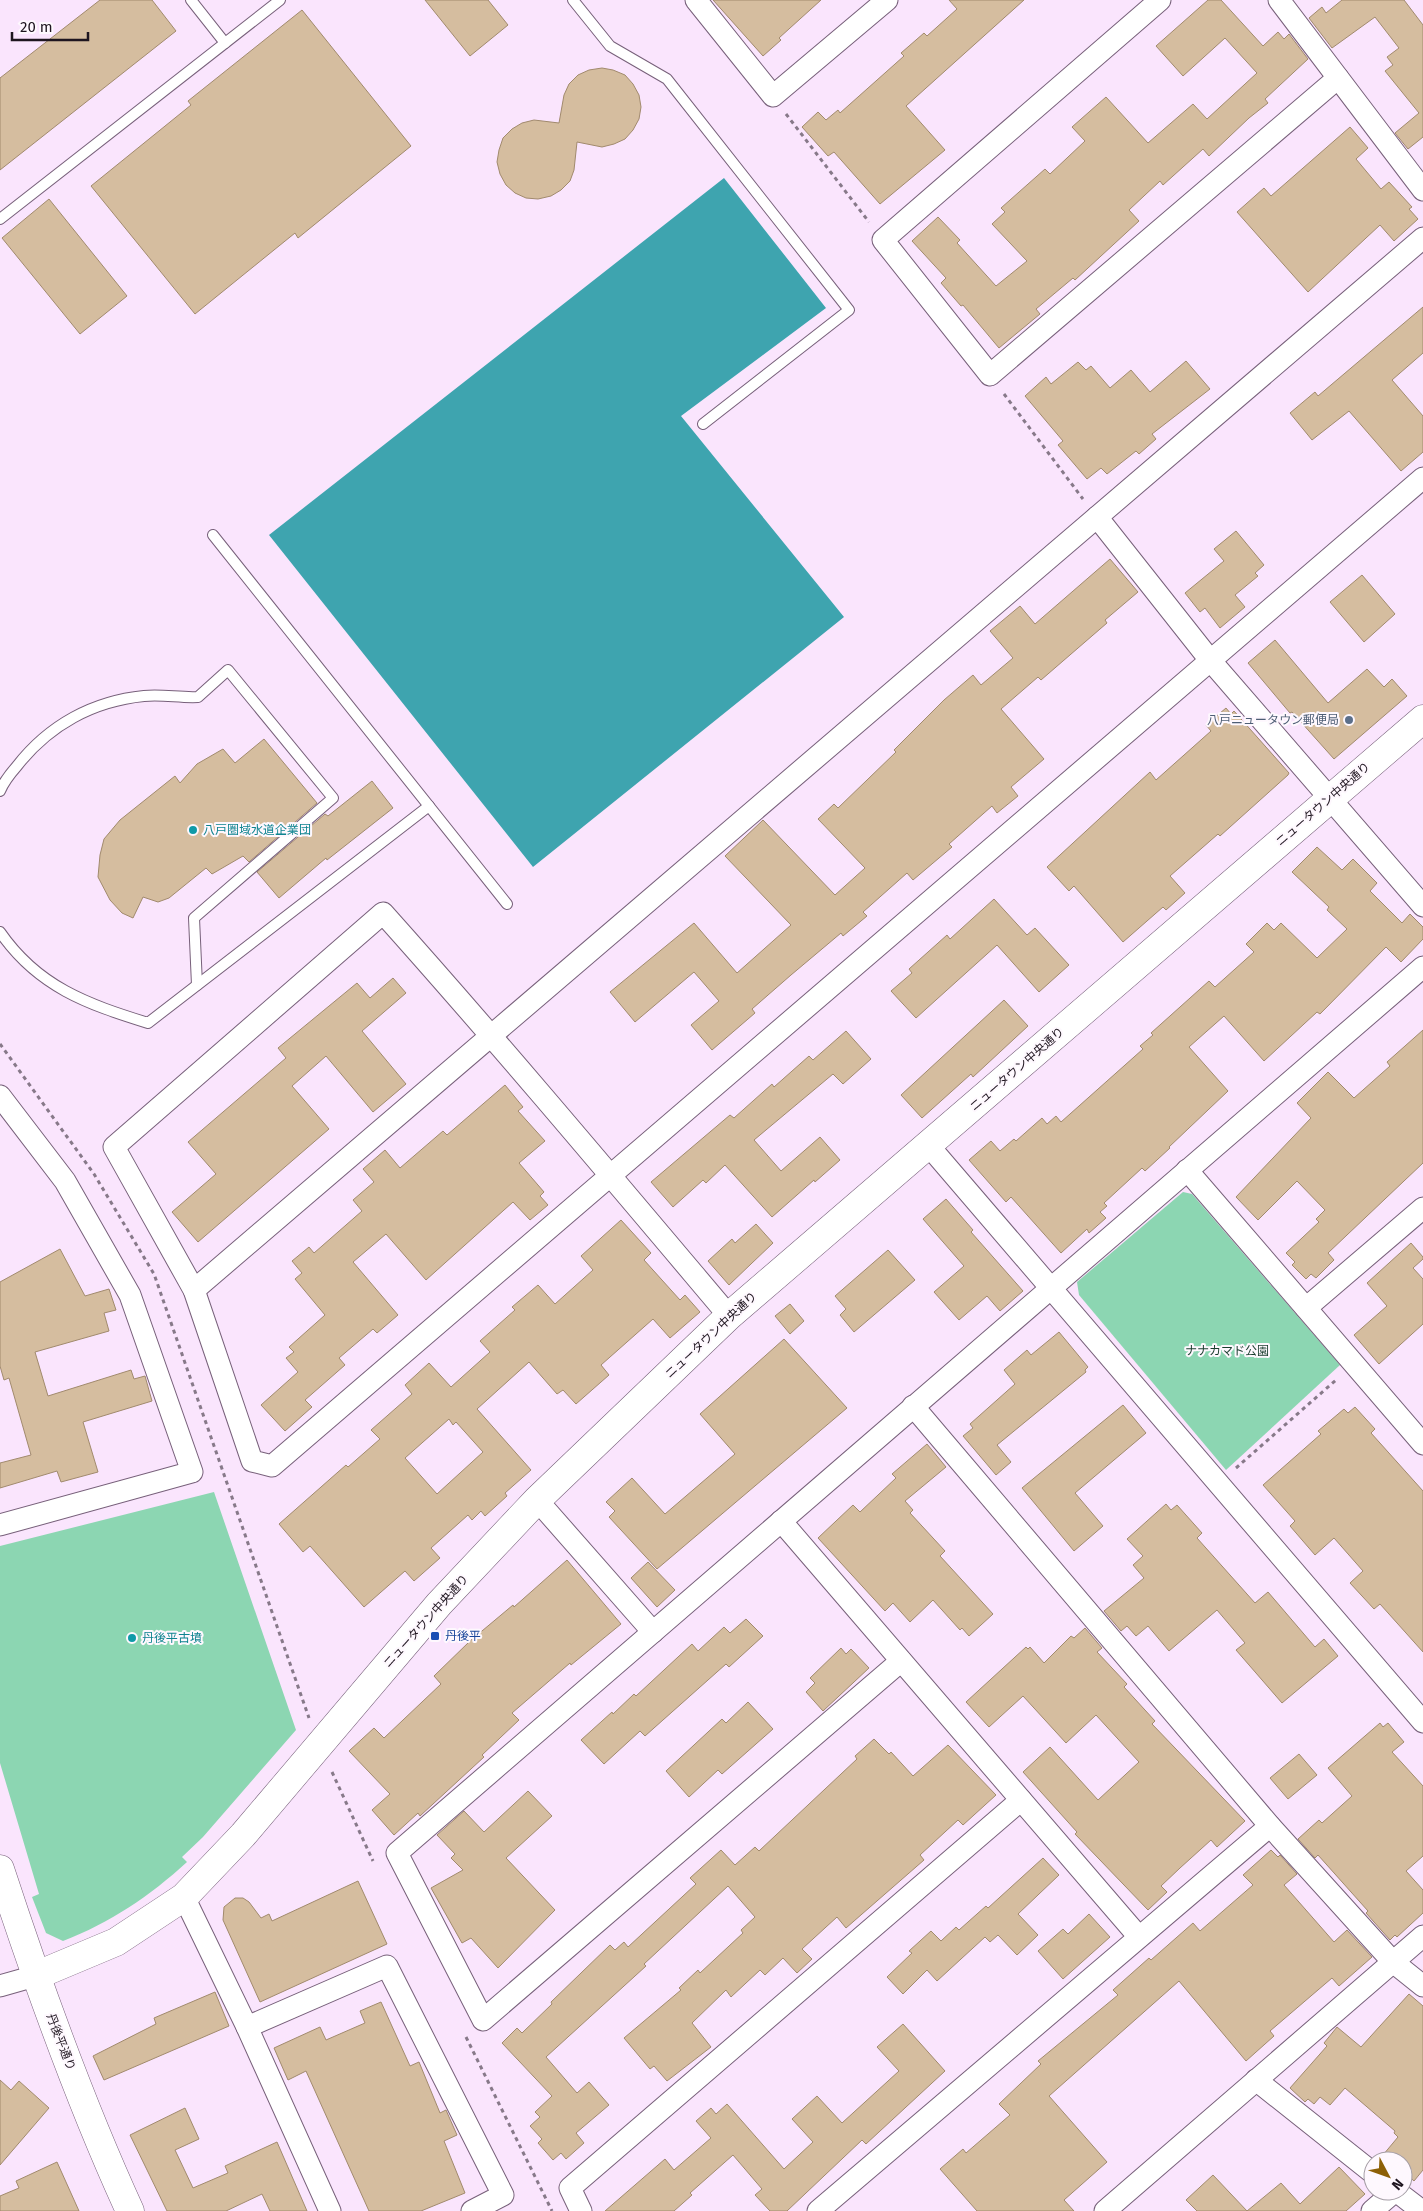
<svg xmlns="http://www.w3.org/2000/svg" width="1423" height="2211" viewBox="0 0 1423 2211" font-family="'Fira Sans','Noto Sans JP',sans-serif">
<rect width="100%" height="100%" fill="#fae5fd"/>
<!-- green -->
<g fill="#8cd6b2">
<polygon points="1183,1192 1192,1194 1340,1365 1226,1470 1079,1295 1077,1282"/>
<path d="M214,1492L296,1730L203,1837L182,1857L187,1862C150,1896 110,1923 63,1941L46,1933L32,1897L39,1894L0,1763V1546Z"/>
</g>
<!-- water -->
<polygon fill="#3ea4af" points="724,178 826,308 681,416 844,617 533,867 269,535"/>
<!-- building -->
<g fill="#d5bd9f" stroke="#a18a6d" fill-rule="evenodd">
<polygon points="100,0 152,0 176,31 0,170 0,78"/>
<polygon points="425,0 488,0 508,25 470,56"/>
<polygon points="713,0 821,0 779,38 781,40 763,56"/>
<polygon points="949,0 1024,0 906,106 945,150 880,204 834,152 828,156 802,127 818,112 826,120 838,110 840,113 904,56 901,53 924,33 927,36 957,9"/>
<polygon points="1208,0 1221,0 1263,46 1278,32 1284,39 1289,34 1308,59 1265,99 1268,103 1249,118 1209,156 1203,149 1163,185 1160,181 1129,210 1139,221 1075,280 1073,278 1036,309 1040,314 999,348 963,305 961,306 941,283 946,278 912,241 938,217 960,240 957,243 996,286 1027,261 992,224 1005,212 1001,208 1045,169 1050,174 1085,141 1072,127 1106,97 1148,143 1193,104 1207,119 1257,73 1225,38 1183,76 1156,46"/>
<polygon points="1342,0 1404,0 1423,25 1423,137 1408,149 1395,133 1419,113 1385,71 1393,65 1387,57 1399,48 1375,17 1332,48 1309,18 1322,7 1326,13"/>
<polygon points="302,10 411,146 298,238 295,233 195,314 91,186 191,105 188,101"/>
<polygon points="602,68 613,70 625,75 633,84 639,95 641,107 639,119 633,130 625,139 614,144 602,147 577,142 574,170 570,181 561,190 551,196 538,199 526,198 515,193 506,185 500,174 497,162 499,150 503,138 512,129 522,123 534,120 559,123 564,95 569,84 578,75 589,70"/>
<polygon points="1350,127 1368,148 1356,159 1381,189 1389,182 1412,207 1409,209 1418,219 1394,241 1380,225 1308,292 1237,212 1264,188 1271,196"/>
<polygon points="49,199 127,296 80,334 2,238"/>
<polygon points="1423,307 1423,353 1392,380 1423,416 1423,452 1401,471 1349,411 1312,440 1290,413 1315,392 1318,396"/>
<polygon points="1186,361 1210,389 1152,434 1156,439 1139,454 1136,451 1107,474 1101,468 1087,479 1058,445 1063,441 1025,396 1046,377 1051,384 1078,362 1086,370 1091,366 1110,388 1131,370 1150,392"/>
<polygon points="1236,531 1264,565 1255,573 1258,576 1235,595 1245,607 1220,628 1205,608 1200,612 1185,593 1224,561 1214,549"/>
<polygon points="1110,559 1138,592 1105,620 1107,623 1041,680 1038,677 1001,709 1044,759 1011,787 1018,796 997,813 992,806 949,844 952,847 913,880 907,873 863,912 867,916 843,936 841,933 791,975 752,1009 755,1013 712,1050 691,1025 719,1001 694,972 635,1022 610,992 694,923 737,973 791,925 725,856 763,820 835,895 865,868 818,819 834,804 838,808 896,752 894,750 944,700 973,675 981,685 1013,658 990,631 1020,606 1035,624"/>
<polygon points="1362,575 1395,614 1364,642 1330,602"/>
<polygon points="1275,640 1328,703 1367,669 1384,687 1392,679 1407,696 1334,759 1292,712 1290,713 1248,663"/>
<polygon points="1226,708 1231,714 1234,711 1289,773 1288,775 1220,836 1218,834 1170,876 1185,893 1166,910 1163,907 1123,942 1074,886 1069,891 1047,867 1150,772 1156,780 1211,731 1206,725"/>
<polygon points="264,739 317,803 249,862 243,856 212,874 206,868 169,898 158,902 143,897 133,918 122,913 110,900 98,877 100,855 104,839 120,820 175,776 180,783 197,764 223,749 235,763"/>
<polygon points="372,781 393,808 327,860 326,858 279,898 257,872 325,814 328,816"/>
<polygon points="1317,847 1342,870 1353,859 1377,883 1370,891 1402,923 1410,914 1423,927 1423,939 1401,962 1386,947 1320,1014 1317,1012 1264,1061 1224,1016 1189,1047 1228,1091 1169,1147 1170,1148 1145,1171 1142,1168 1104,1203 1107,1206 1100,1212 1106,1218 1089,1233 1087,1229 1061,1253 1011,1197 1006,1202 969,1160 991,1141 1000,1151 1014,1139 1016,1141 1042,1118 1047,1124 1056,1116 1061,1122 1143,1049 1140,1046 1153,1035 1151,1033 1209,981 1215,987 1254,952 1246,944 1267,923 1274,930 1281,923 1317,958 1347,929 1327,910 1329,907 1292,872"/>
<polygon points="994,899 1027,935 1035,928 1069,965 1039,992 997,945 916,1018 891,991 912,973 909,969 947,935 950,939"/>
<polygon points="393,978 406,993 362,1031 406,1084 373,1112 326,1056 292,1086 329,1129 198,1242 172,1212 216,1174 188,1142 286,1058 278,1048 357,983 370,998"/>
<polygon points="1004,1000 1028,1026 973,1077 971,1074 922,1118 901,1095"/>
<polygon points="1423,1030 1423,1163 1328,1253 1334,1260 1316,1278 1311,1274 1306,1279 1292,1265 1295,1262 1286,1253 1319,1222 1316,1219 1325,1210 1297,1181 1258,1220 1236,1197 1311,1118 1297,1103 1328,1072 1354,1098 1390,1066 1387,1062"/>
<polygon points="846,1031 871,1059 843,1084 833,1074 754,1140 781,1171 820,1137 840,1160 815,1182 814,1180 772,1217 725,1165 706,1183 703,1180 673,1207 651,1182 730,1115 734,1118 772,1084 774,1087 809,1056 813,1060"/>
<polygon points="505,1085 523,1107 518,1111 545,1141 519,1163 544,1192 540,1196 548,1205 530,1220 513,1202 426,1280 386,1234 353,1262 398,1315 377,1333 373,1329 339,1358 345,1365 305,1400 312,1407 285,1431 261,1405 298,1372 286,1358 294,1352 289,1347 325,1315 295,1279 302,1273 292,1261 309,1247 314,1253 362,1211 353,1200 374,1182 363,1169 385,1150 400,1168 443,1131 447,1135"/>
<polygon points="946,1199 973,1230 971,1232 1023,1291 1000,1311 987,1296 959,1320 934,1292 964,1266 923,1219"/>
<path d="M621,1220L651,1253L644,1260L680,1300L685,1295L700,1312L670,1338L653,1319L601,1365L609,1375L576,1404L563,1390L557,1394L529,1362L477,1409L531,1470L505,1493L507,1496L485,1516L481,1511L472,1520L468,1515L431,1548L440,1558L414,1581L405,1571L364,1607L310,1546L303,1552L279,1524L346,1465L348,1467L380,1439L371,1430L412,1394L405,1385L429,1363L451,1387L490,1352L480,1341L515,1310L512,1307L538,1285L555,1304L593,1270L581,1256ZM449,1419L453,1425L456,1422L483,1452L437,1494L405,1458Z"/>
<polygon points="756,1224 773,1243 729,1285 708,1261 732,1239 735,1243"/>
<polygon points="1411,1243 1423,1257 1423,1259 1413,1268 1423,1279 1423,1324 1379,1364 1354,1335 1387,1306 1367,1283"/>
<polygon points="60,1249 85,1296 109,1289 116,1310 104,1313 109,1331 35,1352 48,1396 131,1370 134,1379 145,1376 152,1401 83,1422 98,1472 61,1482 57,1471 0,1488 0,1463 31,1455 9,1378 4,1380 0,1366 0,1282"/>
<polygon points="888,1250 915,1280 854,1332 840,1315 846,1309 835,1296"/>
<polygon points="790,1304 804,1321 790,1334 775,1316"/>
<polygon points="1059,1332 1088,1367 1085,1370 1086,1372 997,1445 1011,1462 996,1475 963,1436 973,1428 970,1424 1015,1384 1004,1370 1027,1350 1031,1355"/>
<polygon points="784,1339 847,1408 657,1569 609,1517 615,1511 606,1502 632,1478 665,1514 735,1454 700,1414"/>
<polygon points="1123,1405 1146,1433 1075,1493 1103,1526 1074,1551 1022,1488"/>
<polygon points="1355,1407 1375,1429 1371,1433 1423,1491 1423,1652 1380,1604 1374,1609 1350,1583 1363,1571 1334,1538 1315,1555 1290,1526 1295,1521 1263,1485 1321,1434 1318,1431 1344,1409 1348,1413"/>
<polygon points="927,1444 946,1467 905,1501 913,1510 910,1513 945,1551 940,1556 993,1614 969,1636 962,1628 960,1630 933,1600 910,1622 893,1603 885,1611 818,1538 853,1505 860,1512 896,1478 892,1474"/>
<polygon points="1166,1504 1171,1510 1177,1505 1202,1533 1197,1538 1255,1603 1268,1592 1315,1647 1324,1639 1338,1656 1282,1703 1236,1650 1245,1643 1217,1610 1169,1651 1148,1626 1136,1636 1127,1626 1121,1631 1104,1611 1144,1578 1133,1565 1143,1556 1127,1539"/>
<polygon points="567,1560 621,1624 571,1665 570,1663 512,1713 519,1720 482,1755 484,1757 420,1816 418,1813 394,1835 372,1810 390,1794 349,1751 374,1728 384,1738 441,1684 434,1676 470,1641 513,1605 514,1607"/>
<polygon points="648,1562 675,1590 657,1607 631,1578"/>
<polygon points="746,1619 763,1636 729,1667 726,1664 645,1736 640,1731 604,1764 581,1740 612,1712 613,1714 634,1694 636,1696 692,1644 698,1651 724,1627 730,1633"/>
<polygon points="1085,1628 1102,1648 1097,1652 1127,1684 1124,1687 1155,1721 1152,1724 1245,1821 1217,1847 1211,1840 1180,1868 1161,1886 1167,1892 1148,1910 1075,1834 1077,1832 1023,1772 1050,1747 1098,1800 1139,1762 1096,1715 1066,1743 1023,1696 989,1727 966,1702 1026,1647 1028,1649 1030,1647 1044,1663 1071,1636 1074,1638"/>
<polygon points="841,1648 846,1654 851,1649 869,1668 823,1711 806,1692 815,1683 810,1678"/>
<polygon points="748,1702 773,1729 722,1774 718,1770 689,1797 666,1771 722,1719 726,1723"/>
<polygon points="1380,1723 1383,1727 1388,1723 1404,1742 1392,1752 1423,1786 1423,1856 1406,1871 1423,1890 1423,1913 1397,1937 1395,1935 1390,1940 1366,1913 1368,1911 1318,1855 1315,1858 1298,1839 1319,1820 1322,1823 1352,1796 1328,1768"/>
<polygon points="874,1739 889,1754 891,1752 913,1776 948,1745 996,1795 963,1825 958,1820 920,1855 924,1860 846,1928 837,1917 802,1949 812,1959 797,1973 783,1958 765,1975 760,1970 731,1997 726,1990 692,2023 711,2047 667,2081 654,2066 650,2069 624,2038 681,1990 679,1988 698,1970 700,1973 743,1933 741,1930 755,1917 728,1886 644,1964 646,1966 546,2057 577,2093 589,2082 609,2105 576,2133 584,2143 566,2159 561,2153 553,2160 538,2143 542,2139 530,2126 540,2117 535,2112 552,2096 502,2043 517,2028 522,2033 552,2004 551,2002 610,1945 615,1950 624,1942 628,1947 696,1884 690,1878 721,1850 735,1865 755,1847 759,1851 857,1759 855,1756"/>
<polygon points="1299,1754 1317,1775 1288,1799 1270,1778"/>
<polygon points="528,1791 552,1816 506,1858 555,1910 498,1968 471,1938 462,1943 431,1888 463,1870 451,1858 455,1854 437,1835 464,1811 484,1832"/>
<polygon points="1271,1850 1278,1857 1280,1855 1297,1874 1284,1885 1334,1942 1347,1930 1372,1957 1339,1986 1332,1978 1270,2031 1274,2036 1246,2061 1179,1981 1049,2096 1107,2162 1064,2200 1074,2211 977,2211 940,2169 963,2149 966,2153 1010,2115 999,2104 1041,2064 1038,2061 1118,1995 1113,1990 1149,1958 1151,1960 1193,1923 1200,1931 1253,1885 1243,1875"/>
<polygon points="1043,1858 1059,1875 1018,1914 1038,1935 1017,1955 998,1935 990,1942 985,1937 937,1981 927,1970 903,1994 887,1977 912,1953 909,1951 931,1931 941,1941 956,1927 959,1930 986,1906 988,1908"/>
<polygon points="358,1881 387,1944 260,2002 223,1920 224,1907 235,1898 243,1898 249,1902 261,1918 269,1914 272,1921"/>
<polygon points="1089,1914 1110,1937 1063,1979 1038,1951 1063,1929 1068,1934"/>
<polygon points="215,1992 229,2026 104,2080 93,2056 156,2024 154,2018"/>
<polygon points="1409,1994 1423,2006 1423,2170 1414,2181 1403,2171 1403,2158 1399,2161 1378,2161 1398,2137 1394,2133 1395,2131 1345,2088 1330,2105 1320,2097 1314,2104 1308,2099 1305,2102 1290,2088 1327,2046 1324,2043 1337,2027 1361,2047"/>
<polygon points="381,2002 410,2066 419,2062 440,2113 446,2110 457,2135 444,2141 465,2193 421,2211 369,2211 306,2071 288,2080 274,2048 320,2027 326,2040 365,2023 360,2011"/>
<polygon points="903,2024 945,2071 866,2144 862,2140 787,2211 770,2211 755,2195 762,2189 733,2155 690,2193 692,2195 674,2211 605,2211 665,2159 674,2170 711,2138 696,2121 711,2108 716,2114 727,2104 784,2169 813,2142 792,2119 817,2096 842,2123 899,2071 877,2047"/>
<polygon points="0,2080 11,2090 19,2081 49,2108 0,2165"/>
<polygon points="185,2108 199,2139 175,2150 193,2188 228,2173 225,2166 277,2142 307,2211 270,2211 262,2194 226,2211 167,2211 130,2135"/>
<polygon points="57,2162 79,2211 0,2211 0,2196 19,2188 16,2181"/>
<polygon points="1339,2167 1365,2194 1346,2211 1247,2211 1281,2183 1300,2204"/>
<polygon points="1213,2175 1247,2211 1197,2211 1186,2200"/>
</g>
<g fill="none" stroke-linecap="round" stroke-linejoin="round">
<!-- lane casing -->
<g stroke="#77607a" stroke-width="12">
<g id="lane">
<polyline points="191,0 225,43"/>
<polyline points="573,0 610,46 667,79 849,310 703,424"/>
<polyline points="0,219 280,0"/>
<polyline points="213,535 507,904"/>
<path d="M0,791C4,781 10,774 17,766C49,725 93,701 144,696C162,694 180,698 198,697L228,670L333,798L194,918L197,985"/>
<path d="M0,932C38,987 87,1004 148,1023L429,806"/>
</g>
</g>
<!-- street casing -->
<g stroke="#77607a" stroke-width="23">
<g id="street">
<polyline points="696,0 773,96 887,0"/>
<polyline points="1160,0 883,240 990,375 1338,78"/>
<polyline points="1279,0 1423,190"/>
<polyline points="1097,517 1210,660 1423,906"/>
<polyline points="0,1096 65,1181 130,1295 192,1472 0,1525"/>
<polyline points="929,1146 1423,1722"/>
<polyline points="1187,1170 1423,1444"/>
<polyline points="194,1290 1423,238"/>
<polyline points="1306,1308 1423,1208"/>
<path d="M729,1316C615,1181 501,1045 383,913L114,1147L194,1290L252,1461L272,1466L1423,478"/>
<polyline points="913,1406 1270,1826 1393,1962 1423,1986"/>
<polyline points="537,1500 653,1632"/>
<polyline points="781,1521 1139,1937"/>
<polyline points="901,1661 483,2020 397,1853 1423,967"/>
<polyline points="184,1897 247,2027 330,2211"/>
<polyline points="0,1986 35,1976"/>
<polyline points="247,2027 387,1966 503,2195 472,2211"/>
<polyline points="1256,2080 1373,2173"/>
<polyline points="1396,2191 1422,2211"/>
<polyline points="581,2211 570,2188 1021,1800"/>
<polyline points="818,2211 1270,1826"/>
<polyline points="1105,2211 1423,1936"/>
<polyline points="1372,2211 1395,2191"/>
</g>
</g>
<!-- secondary casing -->
<g stroke="#77607a" stroke-width="29">
<g id="secondary">
<path d="M0,1869C38,1985 79,2100 130,2211"/>
<polyline points="35,1976 116,1942 184,1897 243,1835 439,1604 537,1500 729,1316 1423,719"/>
</g>
</g>
<!-- path -->
<g stroke="#877989" stroke-width="3" stroke-dasharray="4 4" stroke-linecap="butt">
<polyline points="786,114 869,222"/>
<polyline points="1004,394 1083,499"/>
<polyline points="0,1044 94,1174 154,1274 309,1718"/>
<polyline points="1236,1468 1336,1380"/>
<polyline points="332,1772 373,1861"/>
<polyline points="466,2037 552,2211"/>
</g>
<!-- lane -->
<use href="#lane" stroke="#fff" stroke-width="10"/>
<!-- street -->
<use href="#street" stroke="#fff" stroke-width="21"/>
<!-- secondary -->
<use href="#secondary" stroke="#fff" stroke-width="28"/>
</g>
<!-- markers -->
<circle fill="#5c6f8a" stroke="#fef8fe" stroke-width="2" cx="1349" cy="720" r="5"/>
<g fill="#0f9aa8" stroke="#fef8fe" stroke-width="2">
<circle cx="193" cy="830" r="5"/>
<circle cx="132" cy="1638" r="5"/>
</g>
<rect fill="#1a4fb4" stroke="#fef8fe" stroke-width="2" x="430" y="1631" width="10" height="10" rx="2.5"/>
<g text-anchor="middle" stroke-width="4" stroke-linejoin="round" paint-order="stroke">
<!-- service labels -->
<g font-size="12" fill="#4e5e75" stroke="#fef8fe" text-anchor="end">
<text x="1339" y="724">八戸ニュータウン郵便局</text>
</g>
<!-- street labels -->
<g font-size="12" fill="#1e151f" stroke="#fef8fe">
<text transform="translate(1323 804) rotate(-41)" y="4">ニュータウン中央通り</text>
<text transform="translate(1017 1069) rotate(-41)" y="4">ニュータウン中央通り</text>
<text transform="translate(711 1335) rotate(-43)" y="4">ニュータウン中央通り</text>
<text transform="translate(426 1621) rotate(-48)" y="4">ニュータウン中央通り</text>
<text transform="translate(61 2042) rotate(69)" y="4">丹後平通り</text>
</g>
<!-- culture labels -->
<g font-size="12" fill="#0d838f" stroke="#fef8fe" text-anchor="start">
<text x="203" y="834">八戸圏域水道企業団</text>
<text x="142" y="1642">丹後平古墳</text>
</g>
<!-- park labels -->
<g font-size="12" fill="#193c2d" stroke="#fef8fe">
<text x="1227" y="1355">ナナカマド公園</text>
</g>
<!-- transit labels -->
<g font-size="12" fill="#164399" stroke="#fef8fe" text-anchor="start">
<text x="445" y="1640">丹後平</text>
</g>
</g>
<!-- north arrow -->
<g transform="translate(1388 2176) rotate(131)"><circle r="24" fill="#fef8fe" stroke="#a49da5"/>
<path d="M0-4L9 19L0 12L-9 19Z" fill="#8d6007"/>
<text y="-8" font-size="14" font-weight="bold" text-anchor="middle" fill="#1e151f">N</text>
</g>
<!-- scale -->
<path d="M12 32v8h76v-8" fill="none" stroke="#1e151f" stroke-width="2.5"/>
<text x="20" y="32" font-size="15" fill="#1e151f" stroke="#fef8fe" stroke-width="4" paint-order="stroke">20 m</text>
</svg>
